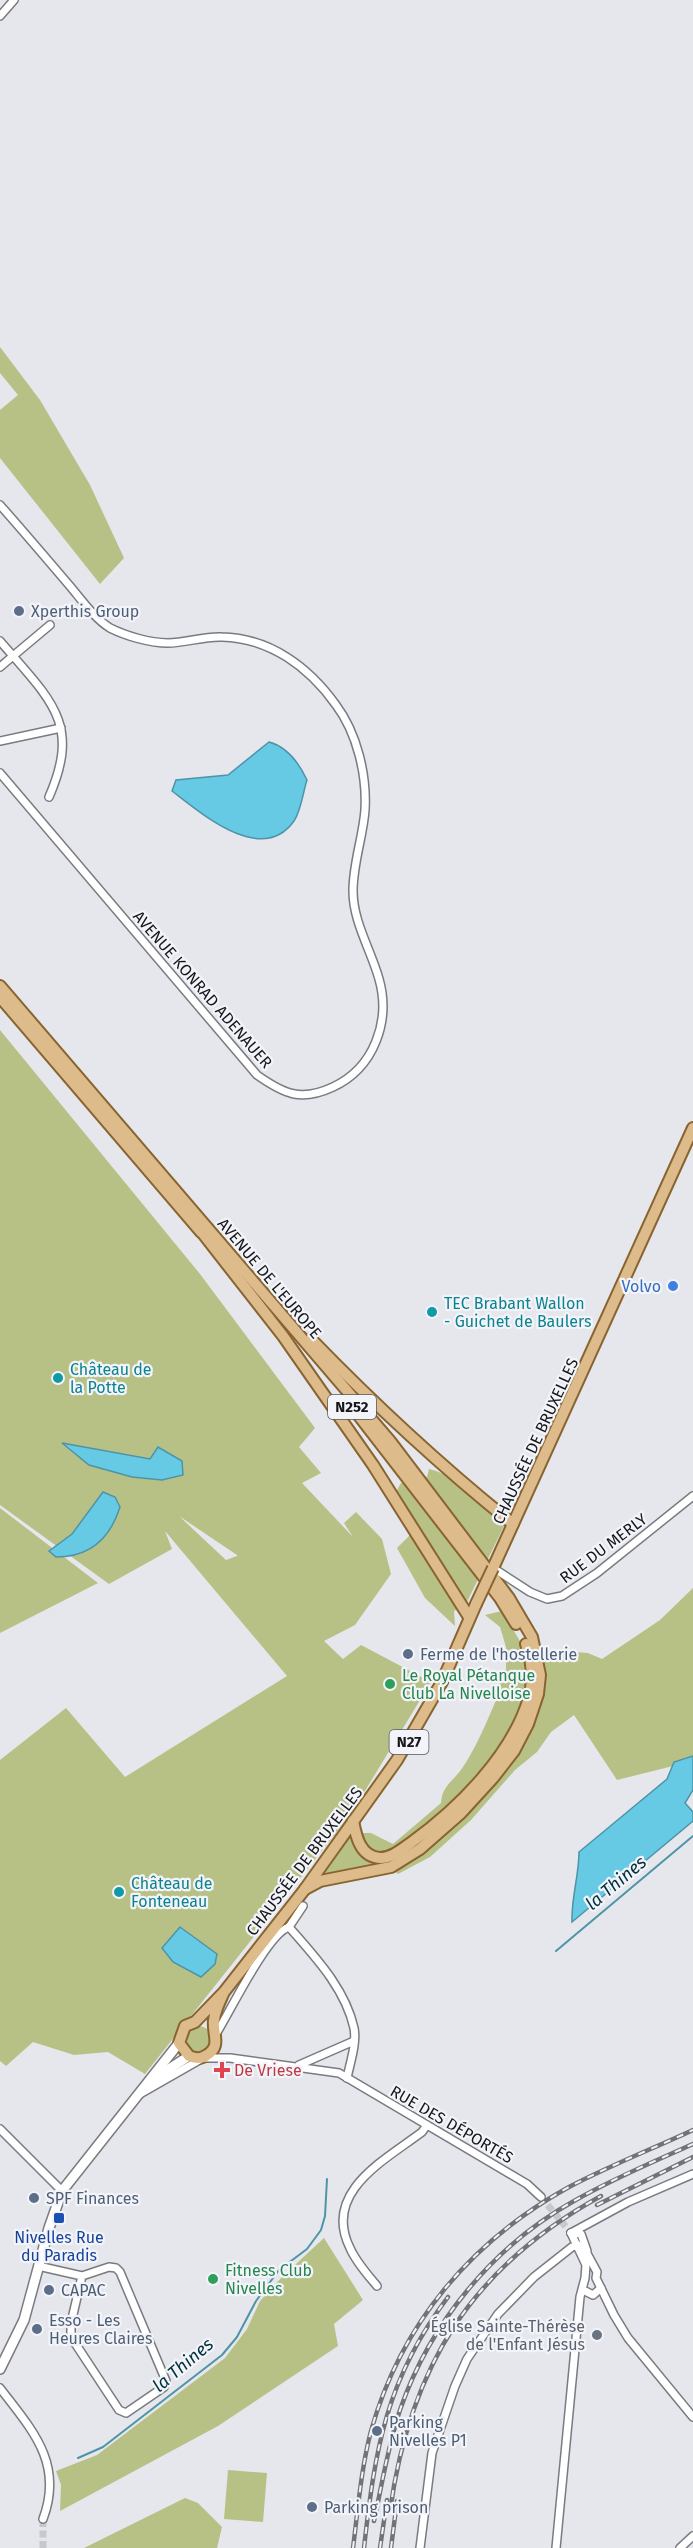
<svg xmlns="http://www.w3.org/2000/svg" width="693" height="2548" viewBox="0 0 693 2548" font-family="'Fira Sans',sans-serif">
<rect width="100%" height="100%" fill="#e5e7ed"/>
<!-- green -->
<g fill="#b7c186" fill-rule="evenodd">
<polygon points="0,347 40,400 90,485 124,558 100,584 0,458 0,410 18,395 0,373"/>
<path d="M0,1030L200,1274L315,1428L299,1447L321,1473L302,1483L353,1537L344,1523L356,1512L382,1539L391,1574L355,1625L324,1641L343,1659L361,1645L431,1682L351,1814L145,2074L108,2052L74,2055L33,2042L6,2066L0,2061V1760L66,1708L125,1777L287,1676L165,1531L172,1549L109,1584L0,1505ZM179,1516L237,1555V1556L226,1560Z"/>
<path d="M429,1469C459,1476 482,1505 504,1526L466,1604L454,1611L455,1626L425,1598L397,1548L417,1528L397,1490L401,1483L427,1477Z"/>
<polygon points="0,1508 98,1583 0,1633"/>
<path d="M693,1588V1761L617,1780L574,1715L551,1732L537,1752L515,1770L471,1820L430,1857L398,1874L367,1847L360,1833H371L393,1844L441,1803C442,1785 454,1781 463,1767C477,1746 487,1721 497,1698L496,1693L506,1669V1647L500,1627L485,1615L502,1611L524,1648L588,1653L602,1659L660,1620Z"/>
<polygon points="351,1834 359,1852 382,1865 321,1877"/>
<circle cx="198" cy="2040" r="14"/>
<polygon points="324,2238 363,2300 334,2324 338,2346 218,2426 60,2511 61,2485 56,2471 97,2455 225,2358 247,2329 260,2301 283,2276"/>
<polygon points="228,2470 267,2473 263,2522 224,2519"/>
<polygon points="185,2498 198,2503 222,2527 217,2548 84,2548"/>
</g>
<!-- water -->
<g fill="#66cae4" stroke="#4e94a7" stroke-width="1.5">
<path d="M269,742C288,747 299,763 307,780C303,792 301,811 294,821C262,866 202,814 172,791L176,780L228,775Z"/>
<polygon points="62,1443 150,1459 158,1447 182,1461 183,1475 162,1480 132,1477 89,1465"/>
<path d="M103,1492L115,1497L120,1507C110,1539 90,1557 56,1557L49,1551L72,1534Z"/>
<path d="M693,1756V1790L685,1803L693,1812V1821L572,1922C571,1898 579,1876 579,1852L667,1779L674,1762Z"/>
<polygon points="180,1927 217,1954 215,1964 201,1977 173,1962 162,1948"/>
</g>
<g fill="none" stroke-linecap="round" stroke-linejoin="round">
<!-- stream -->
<g stroke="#4e94a7" stroke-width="2">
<polyline points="556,1951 693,1836"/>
<polyline points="78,2458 103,2447 222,2355 237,2337 256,2301 279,2270 307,2249 321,2230 325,2216 327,2179"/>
</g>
<!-- minor-tunnel -->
<g stroke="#c6c8cd" stroke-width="7" stroke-dasharray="7 3.5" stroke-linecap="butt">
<polyline points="541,2197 571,2233"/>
<polyline points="43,2548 43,2519"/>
</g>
<!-- minor casing -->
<g stroke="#7a7b80" stroke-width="10">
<g id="minor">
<polyline points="0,16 14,0"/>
<path d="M0,505C23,531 46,558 69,585C81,599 94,618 110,628C126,636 150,643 168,643C186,643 204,636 222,637C270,638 309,667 336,705C357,733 367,775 365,810C363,837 353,863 353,891C353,922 371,950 379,979C391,1021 374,1068 333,1087C301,1102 284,1094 257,1075L0,773"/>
<polyline points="0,641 13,656 50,625"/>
<path d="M0,667L13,656C57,706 78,730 49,797"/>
<polyline points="0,741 61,728"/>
<polyline points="493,1568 530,1592 547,1599 562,1596 597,1573 693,1496"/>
<path d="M289,1927C315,1957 345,1988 354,2028C357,2043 350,2063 347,2078"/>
<polyline points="289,1927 303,1906"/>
<path d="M216,2034C230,2012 267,1934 289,1927"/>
<polyline points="299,2065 354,2041"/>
<polyline points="140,2094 203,2058 230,2058 339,2073 527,2184 541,2197"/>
<polyline points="0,2129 62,2191"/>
<polyline points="571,2233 628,2202 693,2174"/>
<polyline points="571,2233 581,2234 587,2251"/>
<polyline points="584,2248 597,2272 596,2278 614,2315 628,2338 693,2417"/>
<polyline points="38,2266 82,2276 109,2267 116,2268 120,2272 166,2381 164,2387 126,2413 119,2410 71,2337 71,2323 82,2276"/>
<path d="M377,2286C367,2274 356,2262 350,2248C322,2192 385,2160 422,2132L427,2125"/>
<polyline points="583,2290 593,2295 601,2288"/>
<path d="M0,2388C32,2430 64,2463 43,2519"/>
<polyline points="420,2548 432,2453 455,2386 467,2359 498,2314 534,2277 572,2247 578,2245"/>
<polyline points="556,2548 580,2297 585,2278 586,2265 571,2233"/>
<polyline points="680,2548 693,2536"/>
</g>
</g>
<!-- secondary casing -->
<g stroke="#7a7b80" stroke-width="12">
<g id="secondary">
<polyline points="149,2082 189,2056"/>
<polyline points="0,2369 24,2320 49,2228 62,2191 179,2043"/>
</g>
</g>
<!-- primary casing -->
<g stroke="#886430" stroke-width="14">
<g id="primary">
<polyline points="0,986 390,1441 509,1598 532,1637 540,1675 538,1694 528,1724 514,1751 493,1778 461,1813 420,1849 391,1867 320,1881 305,1889"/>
<polyline points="0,997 201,1232"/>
<polyline points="197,1226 283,1336 373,1465 469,1617"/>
<path d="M311,1339C375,1405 442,1467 513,1524"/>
<polyline points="356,1412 500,1598 516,1624"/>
<polyline points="493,1568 693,1128"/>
<path d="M353,1821C356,1836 360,1857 380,1858C392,1858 402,1849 412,1842C459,1808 512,1755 529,1698C534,1681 532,1660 526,1644"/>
<path d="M224,1992C220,2001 215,2010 214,2020C212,2033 222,2046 207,2055C201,2059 196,2059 189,2056L179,2043L185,2026L195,2022L224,1992L305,1889L397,1760L442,1682L476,1604"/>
</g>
</g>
<!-- minor -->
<use href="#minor" stroke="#fff" stroke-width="7"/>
<!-- secondary -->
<use href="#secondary" stroke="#fff" stroke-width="9"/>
<!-- primary -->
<use href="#primary" stroke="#ddbb8a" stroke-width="10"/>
<!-- rail casing -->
<g stroke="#727377" stroke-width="4.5">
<g id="rail">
<polyline points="597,2205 693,2157"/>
<path d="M390,2511C410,2366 472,2267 601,2196"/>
<path d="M374,2521C382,2484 388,2446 400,2410C430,2323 493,2246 574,2201C612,2179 653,2162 693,2144"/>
<path d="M353,2548C358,2509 361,2469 371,2431C401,2324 471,2241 569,2187C609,2166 652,2149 693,2130"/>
<path d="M364,2548C375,2449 386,2379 448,2297"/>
<polyline points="380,2548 387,2500"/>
<polyline points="391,2548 397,2501"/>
</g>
</g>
<!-- rail -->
<use href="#rail" stroke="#f2f4fa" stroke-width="2" stroke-dasharray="7" stroke-linecap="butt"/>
<!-- primary-bridge casing -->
<g stroke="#886430" stroke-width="14" stroke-linecap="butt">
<polyline id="primary-bridge" points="476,1604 493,1568"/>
</g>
<!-- primary-bridge -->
<use href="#primary-bridge" stroke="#ddbb8a" stroke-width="10"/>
</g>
<!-- markers -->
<g fill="#5c6f8a" stroke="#f2f4fa" stroke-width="2">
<circle cx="19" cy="611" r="6"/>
<circle cx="408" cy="1654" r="6"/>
<circle cx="34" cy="2198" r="6"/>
<circle cx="49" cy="2290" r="6"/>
<circle cx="37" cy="2329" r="6"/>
<circle cx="377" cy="2431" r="6"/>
<circle cx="312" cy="2507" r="6"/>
</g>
<circle fill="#3f7fe0" stroke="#f2f4fa" stroke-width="2" cx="673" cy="1286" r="6"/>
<g fill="#0f9aa8" stroke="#f2f4fa" stroke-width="2">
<circle cx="432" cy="1312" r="6"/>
<circle cx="58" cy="1378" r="6"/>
<circle cx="119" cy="1892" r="6"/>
</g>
<g fill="#2e9e5b" stroke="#f2f4fa" stroke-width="2">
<circle cx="390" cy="1684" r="6"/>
<circle cx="213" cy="2279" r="6"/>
</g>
<path fill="#e0444e" stroke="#f2f4fa" stroke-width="2" d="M219 2061h6v6h6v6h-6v6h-6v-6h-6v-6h6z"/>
<rect fill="#1a4fb4" stroke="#f2f4fa" stroke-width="2" x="53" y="2212" width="12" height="12" rx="3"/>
<circle fill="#6b7280" stroke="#f2f4fa" stroke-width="2" cx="597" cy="2335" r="6"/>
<g text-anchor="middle" stroke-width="4.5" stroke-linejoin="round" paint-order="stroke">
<!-- shield labels -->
<g fill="#f2f4fa" stroke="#58595c" stroke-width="1.5">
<rect x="328" y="1395" width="48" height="24" rx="4.5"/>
<rect x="389.5" y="1730" width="39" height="24" rx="4.5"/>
</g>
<g font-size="15" font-weight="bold" fill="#161719">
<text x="352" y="1412">N252</text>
<text x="409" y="1747">N27</text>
</g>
<!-- service labels -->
<g font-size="16" fill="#4e5e75" stroke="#f2f4fa" text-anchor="start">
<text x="31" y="617">Xperthis Group</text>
<text x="420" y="1660">Ferme de l'hostellerie</text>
<text x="46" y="2204">SPF Finances</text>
<text x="61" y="2296">CAPAC</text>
<text x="49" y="2326">Esso - Les<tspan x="49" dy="18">Heures Claires</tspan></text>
<text x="389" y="2428">Parking<tspan x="389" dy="18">Nivelles P1</tspan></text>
<text x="324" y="2513">Parking prison</text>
</g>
<!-- street labels -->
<g font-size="16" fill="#161719" stroke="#f2f4fa">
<text transform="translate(203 989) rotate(49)" y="6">AVENUE KONRAD ADENAUER</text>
<text transform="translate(270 1278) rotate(50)" y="6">AVENUE DE L'EUROPE</text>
<text transform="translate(535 1441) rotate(-65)" y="6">CHAUSSÉE DE BRUXELLES</text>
<text transform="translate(603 1548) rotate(-37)" y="6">RUE DU MERLY</text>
<text transform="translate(304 1861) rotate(-53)" y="6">CHAUSSÉE DE BRUXELLES</text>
<text transform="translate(452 2124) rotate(30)" y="6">RUE DES DÉPORTÉS</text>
</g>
<!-- shop labels -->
<g font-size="16" fill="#366cbe" stroke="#f2f4fa" text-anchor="end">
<text x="661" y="1292">Volvo</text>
</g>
<!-- culture labels -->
<g font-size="16" fill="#0d838f" stroke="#f2f4fa" text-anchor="start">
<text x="444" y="1309">TEC Brabant Wallon<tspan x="444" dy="18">- Guichet de Baulers</tspan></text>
<text x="70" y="1375">Château de<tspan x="70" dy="18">la Potte</tspan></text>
<text x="131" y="1889">Château de<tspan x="131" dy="18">Fonteneau</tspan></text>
</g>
<!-- leisure labels -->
<g font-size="16" fill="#27864d" stroke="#f2f4fa" text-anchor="start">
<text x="402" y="1681">Le Royal Pétanque<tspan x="402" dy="18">Club La Nivelloise</tspan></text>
<text x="225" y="2276">Fitness Club<tspan x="225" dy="18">Nivelles</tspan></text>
</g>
<!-- health labels -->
<g font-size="16" fill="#be3a42" stroke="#f2f4fa" text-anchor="start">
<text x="234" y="2076">De Vriese</text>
</g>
<!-- transit labels -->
<g font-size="16" fill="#164399" stroke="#f2f4fa">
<text x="59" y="2243">Nivelles Rue<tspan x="59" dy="18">du Paradis</tspan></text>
</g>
<!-- worship labels -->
<g font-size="16" fill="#5b616d" stroke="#f2f4fa" text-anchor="end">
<text x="585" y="2332">Église Sainte-Thérèse<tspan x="585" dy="18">de l'Enfant Jésus</tspan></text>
</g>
<!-- water labels -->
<g font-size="18" font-style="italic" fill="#01323d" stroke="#f2f4fa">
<text transform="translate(616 1883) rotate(-40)" y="6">la Thines</text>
<text transform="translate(183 2365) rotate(-40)" y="6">la Thines</text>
</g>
</g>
</svg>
